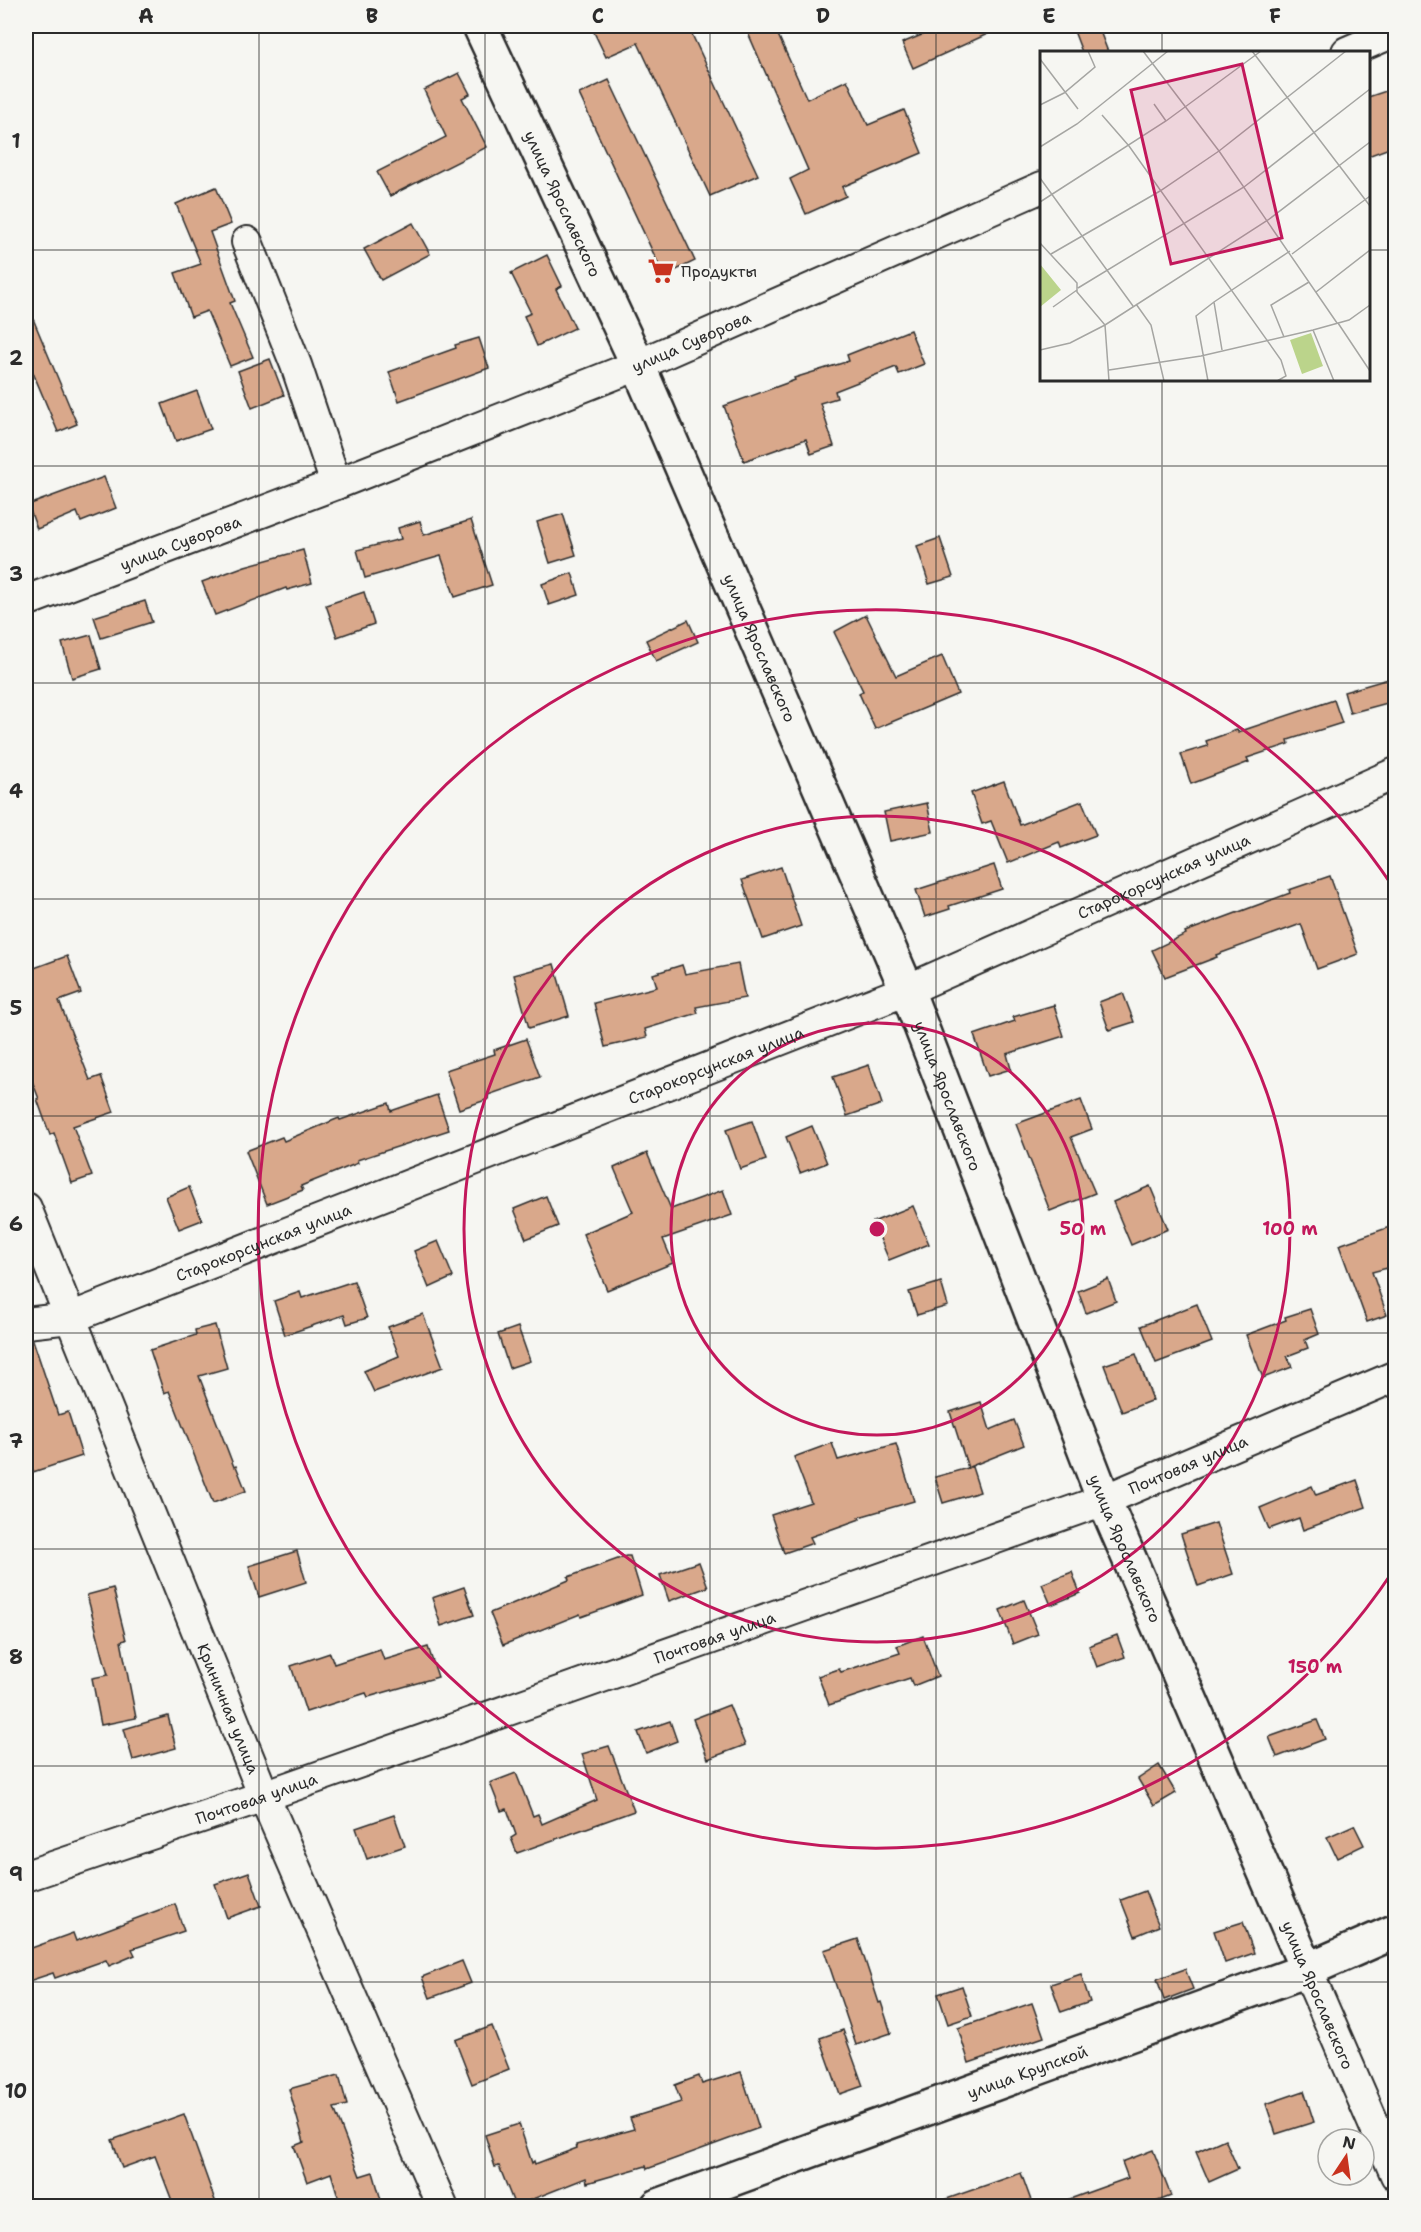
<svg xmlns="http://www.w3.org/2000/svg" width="1421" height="2232" viewBox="0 0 1421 2232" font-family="'Shantell Sans',sans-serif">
<rect width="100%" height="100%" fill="#f6f6f2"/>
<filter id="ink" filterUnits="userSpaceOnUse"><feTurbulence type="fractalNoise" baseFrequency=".0167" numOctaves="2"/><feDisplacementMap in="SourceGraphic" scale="12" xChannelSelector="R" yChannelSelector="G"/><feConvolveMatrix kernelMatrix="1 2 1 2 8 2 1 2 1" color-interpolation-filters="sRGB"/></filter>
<g filter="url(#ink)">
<!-- building -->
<g fill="#d9a88b" stroke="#2b2b2b" stroke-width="1.5">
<polygon points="591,26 688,26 758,175 710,196 638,43 606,57"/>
<polygon points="745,26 774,26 807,99 847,80 868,125 904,110 922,153 842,187 846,196 806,214 790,179 808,170"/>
<polygon points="944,26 1005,26 913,68 902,43"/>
<polygon points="1087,26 1098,26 1108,52 1082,52 1074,31"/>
<polygon points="459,73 470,94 462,98 487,147 390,196 377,172 446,137 424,90"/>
<polygon points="609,80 695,261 664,276 579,94"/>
<polygon points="1395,88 1395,146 1368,156 1368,97"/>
<polygon points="216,187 231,224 210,232 235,301 230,303 253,357 230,366 207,311 191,317 175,273 201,264 176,204"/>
<polygon points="413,223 430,254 381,280 364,249"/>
<polygon points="547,255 562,286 556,289 575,328 537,346 524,316 531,313 511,273"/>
<polygon points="26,302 77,424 58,432 26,356"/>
<polygon points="910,330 924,364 899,374 896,367 835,391 837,398 820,403 834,446 811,454 806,439 744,461 724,406 795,380 794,378 849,361 847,355"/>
<polygon points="479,338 489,368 399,401 389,372 456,348 455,345"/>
<polygon points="270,359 284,395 252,408 238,371"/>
<polygon points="197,391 211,429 176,441 162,404"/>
<polygon points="104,477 116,508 81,522 77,512 37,529 28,505"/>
<polygon points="563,514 576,555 550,563 537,522"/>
<polygon points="471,520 492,585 455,597 441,556 365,578 357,550 401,539 398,528 420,521 424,535"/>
<polygon points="940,538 953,577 929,584 917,546"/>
<polygon points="303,550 312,583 287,590 286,588 215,615 202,582 245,566"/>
<polygon points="572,573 579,595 549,605 542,584"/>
<polygon points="364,592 374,624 337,637 326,605"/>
<polygon points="145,601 152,622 101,638 94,617"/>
<polygon points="866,615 896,676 942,656 958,694 875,729 859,693 863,691 834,632"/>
<polygon points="688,620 698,642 656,661 646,640"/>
<polygon points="91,635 101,669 72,678 62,643"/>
<polygon points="1395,677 1395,701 1350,713 1344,692"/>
<polygon points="1334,700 1342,723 1288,740 1289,744 1247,758 1249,762 1191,784 1181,754 1208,746 1206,741 1237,730 1238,732"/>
<polygon points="1004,781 1020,825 1082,801 1096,835 1061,848 1059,842 1008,863 991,821 982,824 971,793"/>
<polygon points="927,803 933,832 890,841 884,812"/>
<polygon points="994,865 1002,889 949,906 950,909 925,917 916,890"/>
<polygon points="781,867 801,926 763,939 742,880"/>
<polygon points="1330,876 1358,954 1317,969 1301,924 1216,955 1217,957 1165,977 1152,950 1186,934 1185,932 1290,893 1289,890"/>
<polygon points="67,956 81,993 59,1001 90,1080 101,1076 114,1112 73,1126 92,1176 72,1183 54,1133 50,1135 37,1099 39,1099 26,1065 26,971"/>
<polygon points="554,964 569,1016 529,1028 514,975"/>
<polygon points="738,964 745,998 696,1007 698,1013 645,1029 647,1037 605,1047 594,1003 657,987 653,974 682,965 685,974"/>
<polygon points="1123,993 1134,1022 1109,1030 1099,1002"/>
<polygon points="1054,1005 1064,1036 1007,1054 1011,1069 988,1076 974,1035 1015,1021 1013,1017"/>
<polygon points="526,1039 540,1077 488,1095 489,1099 459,1109 446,1070 495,1054 494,1050"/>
<polygon points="869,1065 882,1104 847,1116 833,1077"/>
<polygon points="437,1095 449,1130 357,1160 358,1163 301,1186 303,1190 267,1204 246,1151 282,1137 284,1141 339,1118 340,1120 389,1103 391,1111"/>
<polygon points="1081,1100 1092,1129 1071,1137 1095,1193 1050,1211 1016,1124"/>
<polygon points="752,1121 766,1160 740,1169 726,1130"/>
<polygon points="812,1126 827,1163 800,1173 786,1137"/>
<polygon points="647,1153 671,1209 723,1190 732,1215 663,1239 673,1263 607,1290 583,1234 633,1212 614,1168"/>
<polygon points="1150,1186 1168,1229 1131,1245 1113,1202"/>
<polygon points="189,1187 202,1220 179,1229 166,1197"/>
<polygon points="546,1196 558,1226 526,1239 514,1209"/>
<polygon points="913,1206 929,1244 889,1260 873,1222"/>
<polygon points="1395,1225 1395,1266 1372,1272 1387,1315 1367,1322 1339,1245"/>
<polygon points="438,1241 453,1277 429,1288 414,1251"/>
<polygon points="1108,1279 1116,1301 1086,1313 1078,1291"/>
<polygon points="354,1281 367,1318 347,1324 344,1315 285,1335 274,1301 300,1292 302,1298"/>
<polygon points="941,1282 948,1306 917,1315 909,1292"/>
<polygon points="1197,1304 1212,1342 1156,1363 1141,1326"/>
<polygon points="1310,1309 1319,1334 1305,1340 1308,1348 1287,1356 1292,1367 1263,1378 1246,1335 1286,1320 1285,1317"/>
<polygon points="423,1314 443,1367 374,1392 364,1371 399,1356 388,1327"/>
<polygon points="215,1325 227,1368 199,1376 234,1467 236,1466 246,1491 213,1503 169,1391 164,1393 150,1350 196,1335 195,1330"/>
<polygon points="518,1327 530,1361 509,1368 498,1334"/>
<polygon points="26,1340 33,1340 58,1415 68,1412 82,1456 33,1472 26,1448"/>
<polygon points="1136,1354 1153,1400 1122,1412 1104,1365"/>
<polygon points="981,1402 990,1430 1014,1420 1024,1445 969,1467 972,1467 980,1492 943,1503 935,1477 968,1468 950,1412"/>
<polygon points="832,1443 838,1460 896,1444 914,1501 859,1517 860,1519 810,1537 813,1543 784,1553 771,1515 811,1502 794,1457"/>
<polygon points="1357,1480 1366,1507 1303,1530 1299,1518 1269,1529 1260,1508 1312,1486 1316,1495"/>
<polygon points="1216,1523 1233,1574 1198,1586 1181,1534"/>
<polygon points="297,1551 306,1582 259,1597 249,1566"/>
<polygon points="626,1556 630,1556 642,1595 581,1617 580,1614 503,1645 490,1613 569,1580 568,1577"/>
<polygon points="699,1562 708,1587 669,1601 660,1575"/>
<polygon points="1072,1572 1080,1593 1051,1605 1042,1584"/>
<polygon points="464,1587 474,1615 441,1626 432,1598"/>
<polygon points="113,1588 126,1640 121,1641 136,1718 101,1725 92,1678 108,1675 87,1595"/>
<polygon points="1024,1600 1038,1634 1013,1644 1000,1610"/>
<polygon points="1117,1635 1125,1657 1097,1667 1089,1646"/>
<polygon points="923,1636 938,1676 913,1686 910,1678 829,1705 818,1676 839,1669 841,1672 900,1653 897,1646"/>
<polygon points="428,1647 438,1677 368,1697 366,1693 306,1712 291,1666 330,1653 334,1664 380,1649 384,1660"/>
<polygon points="729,1705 745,1745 708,1759 693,1719"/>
<polygon points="168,1716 176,1748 133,1760 124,1729"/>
<polygon points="1317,1720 1325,1739 1277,1757 1269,1737"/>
<polygon points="670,1721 677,1741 646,1753 638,1732"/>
<polygon points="609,1746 634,1811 517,1853 511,1838 516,1835 507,1809 501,1811 490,1783 516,1773 533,1816 538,1814 542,1824 597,1800 582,1754"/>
<polygon points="1159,1765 1176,1793 1154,1806 1138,1779"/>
<polygon points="394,1815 405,1846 367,1859 356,1828"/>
<polygon points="1354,1825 1364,1845 1337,1858 1327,1837"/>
<polygon points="249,1872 261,1906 227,1918 215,1884"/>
<polygon points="1145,1891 1159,1926 1135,1936 1121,1900"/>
<polygon points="175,1904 184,1931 132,1949 135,1955 109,1966 106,1960 55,1978 53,1973 26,1982 26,1950 73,1933 76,1941"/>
<polygon points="1243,1922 1254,1953 1225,1963 1214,1931"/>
<polygon points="858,1939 879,2003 881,2002 891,2033 856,2045 824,1950"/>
<polygon points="462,1961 471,1983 430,1998 422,1977"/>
<polygon points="1185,1969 1193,1989 1164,2000 1157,1979"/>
<polygon points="1081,1974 1090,2002 1061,2012 1051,1984"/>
<polygon points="962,1986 972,2016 948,2024 938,1994"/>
<polygon points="1032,2003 1044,2037 969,2063 958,2028"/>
<polygon points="492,2026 509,2069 472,2084 455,2040"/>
<polygon points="843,2030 863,2086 840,2094 820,2038"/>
<polygon points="741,2072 759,2128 647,2169 646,2166 587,2183 586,2178 515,2206 499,2166 495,2167 485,2135 519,2124 532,2163 534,2161 535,2164 577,2148 576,2145 634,2129 630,2118 681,2102 675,2085 699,2076 702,2084"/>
<polygon points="339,2075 347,2105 334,2108 360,2176 373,2172 381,2200 359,2206 341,2206 331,2173 307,2182 294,2146 304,2142 289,2089"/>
<polygon points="1304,2091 1314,2122 1276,2134 1266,2104"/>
<polygon points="184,2114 217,2206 174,2206 155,2156 122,2168 112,2140"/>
<polygon points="1225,2139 1238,2169 1209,2182 1196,2152"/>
<polygon points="1153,2150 1171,2196 1145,2206 1057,2206 1056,2204 1128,2178 1122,2162"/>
<polygon points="1021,2173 1033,2206 935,2206 935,2203"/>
</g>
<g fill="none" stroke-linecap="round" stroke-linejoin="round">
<!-- street casing -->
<g stroke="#2b2b2b" stroke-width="34">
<g id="street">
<polyline points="1347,52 1396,31"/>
<polyline points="247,242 296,365 336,484"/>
<path id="s1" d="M26,601L336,484L638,365L1042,187"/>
<path id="s2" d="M26,1208L264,1796L442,2206"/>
<path id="s3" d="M26,1323L70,1318L907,990L1396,773"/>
<path id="s4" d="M26,1876L264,1796L1104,1500L1396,1376"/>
<polyline points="1307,1970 1396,2175"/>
</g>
</g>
<!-- secondary casing -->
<g stroke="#2b2b2b" stroke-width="38">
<g id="secondary">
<path id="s5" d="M480,26L638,365L907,990L1104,1500L1307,1970"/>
<path id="s6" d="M658,2206L1307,1970L1396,1931"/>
</g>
</g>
<!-- street -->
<use href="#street" stroke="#f6f6f2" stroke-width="30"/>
<!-- secondary -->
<use href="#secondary" stroke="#f6f6f2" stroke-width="33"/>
</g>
</g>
<!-- grid -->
<path fill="none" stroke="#2b2b2b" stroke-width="1.5" stroke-opacity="0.55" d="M259,26V2206M485,26V2206M710,26V2206M936,26V2206M1162,26V52M26,250H1042M1368,250H1396M1162,380V2206M26,466H1396M26,683H1396M26,899H1396M26,1116H1396M26,1333H1396M26,1549H1396M26,1766H1396M26,1982H1396"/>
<!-- distance rings -->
<g fill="none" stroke="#c2185b" stroke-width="3">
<circle cx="877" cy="1229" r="206"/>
<circle cx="877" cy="1229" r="413"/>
<path d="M1393 1571A619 619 0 1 1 1393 887"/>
</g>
<!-- icons -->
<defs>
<g id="supermarket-bare" transform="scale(2.07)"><path d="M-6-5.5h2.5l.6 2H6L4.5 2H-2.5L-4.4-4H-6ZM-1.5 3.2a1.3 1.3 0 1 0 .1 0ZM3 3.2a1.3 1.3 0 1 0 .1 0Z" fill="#c8321e" stroke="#f6f6f2" stroke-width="2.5" paint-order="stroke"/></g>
</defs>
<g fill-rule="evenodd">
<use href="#supermarket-bare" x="661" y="271"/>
</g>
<g text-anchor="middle" stroke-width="4.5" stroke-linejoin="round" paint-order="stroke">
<!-- street labels -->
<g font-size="16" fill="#2b2b2b" stroke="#f6f6f2">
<text dy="6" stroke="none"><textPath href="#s5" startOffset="196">улица Ярославского</textPath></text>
<text dy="6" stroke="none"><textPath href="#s1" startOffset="714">улица Суворова</textPath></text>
<text dy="6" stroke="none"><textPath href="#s1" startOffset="165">улица Суворова</textPath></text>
<text dy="6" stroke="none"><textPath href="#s5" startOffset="682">улица Ярославского</textPath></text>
<text dy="6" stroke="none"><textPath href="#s3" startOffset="1224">Старокорсунская улица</textPath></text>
<text dy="6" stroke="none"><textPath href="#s3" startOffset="738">Старокорсунская улица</textPath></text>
<text dy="6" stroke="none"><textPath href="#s5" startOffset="1168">улица Ярославского</textPath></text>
<text dy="6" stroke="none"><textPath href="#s3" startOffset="252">Старокорсунская улица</textPath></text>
<text dy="6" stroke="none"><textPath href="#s4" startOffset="1233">Почтовая улица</textPath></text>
<text dy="6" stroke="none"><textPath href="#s5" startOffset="1654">улица Ярославского</textPath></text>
<text dy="6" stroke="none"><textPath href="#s4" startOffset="729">Почтовая улица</textPath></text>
<text dy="6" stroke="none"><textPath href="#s2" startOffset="540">Криничная улица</textPath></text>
<text dy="6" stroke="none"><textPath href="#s4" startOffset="243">Почтовая улица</textPath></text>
<text transform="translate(1318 1995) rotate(67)" y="6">улица Ярославского</text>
<text dy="6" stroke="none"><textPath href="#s6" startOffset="393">улица Крупской</textPath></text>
</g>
<!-- poi labels -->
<g font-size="16" fill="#2b2b2b" stroke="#f6f6f2" text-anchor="start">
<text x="681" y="277">Продукты</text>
</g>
</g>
<!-- overview -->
<g transform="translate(1040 51)">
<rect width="330" height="330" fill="#f6f6f2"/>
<path d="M0,213L21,239L0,256ZM271,282L283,315L262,323L250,289Z" fill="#bbd48b"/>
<path fill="none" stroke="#a5a5a2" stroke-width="1.5" d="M103,0L179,100L297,272M212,0L330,155M0,8L38,58M114,53L126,70M0,54L24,42L55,16L48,0M62,64L89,95L241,309L246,325L237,330M0,96L37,73L128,0M0,127L93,255M0,151L126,70L221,0M0,192L37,232V241L65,274L69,330M11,203L120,140L179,100L306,0M252,203L330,145M38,237L204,136L330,38M276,241L330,199M96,253L111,274L124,330M13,256L37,239M298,272L330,320M273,279L294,330M244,286L231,254L269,231M0,299L30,292L65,274L228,169L330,91M182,299L174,251L250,200M69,319L161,305L273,279L309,269L330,254M168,330L156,265L174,251"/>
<path fill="#c2185b" fill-opacity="0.15" stroke="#c2185b" stroke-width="3" d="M202,13L242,187L131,213L91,39Z"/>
<rect width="330" height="330" fill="none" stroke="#2b2b2b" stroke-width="3"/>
</g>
<circle cx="877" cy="1229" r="9" fill="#c2185b" stroke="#f6f6f2" stroke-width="3"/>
<g font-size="18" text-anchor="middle" font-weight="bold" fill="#c2185b" stroke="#f6f6f2" stroke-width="4.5" stroke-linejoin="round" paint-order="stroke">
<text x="1083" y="1235">50 m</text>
<text x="1290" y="1235">100 m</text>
<text x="1315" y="1673">150 m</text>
</g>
<!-- margin -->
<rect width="1421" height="2232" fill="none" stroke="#f6f6f2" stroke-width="66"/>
<!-- north arrow -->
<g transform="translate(1346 2157) rotate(13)"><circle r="28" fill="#f6f6f2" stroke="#a5a5a2" stroke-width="1.5"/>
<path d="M0-4.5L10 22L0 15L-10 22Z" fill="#c8321e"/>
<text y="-9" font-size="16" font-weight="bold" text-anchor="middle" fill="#2b2b2b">N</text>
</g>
<rect x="33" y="33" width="1355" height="2166" fill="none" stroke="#2b2b2b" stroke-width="2"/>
<g font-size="20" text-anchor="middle" font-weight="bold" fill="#2b2b2b">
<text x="146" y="23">A</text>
<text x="372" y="23">B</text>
<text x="598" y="23">C</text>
<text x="823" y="23">D</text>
<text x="1049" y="23">E</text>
<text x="1275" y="23">F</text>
<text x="16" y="148">1</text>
<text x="16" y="365">2</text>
<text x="16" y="581">3</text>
<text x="16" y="798">4</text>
<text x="16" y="1015">5</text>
<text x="16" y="1231">6</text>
<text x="16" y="1448">7</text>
<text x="16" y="1664">8</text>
<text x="16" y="1881">9</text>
<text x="16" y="2098">10</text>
</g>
</svg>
